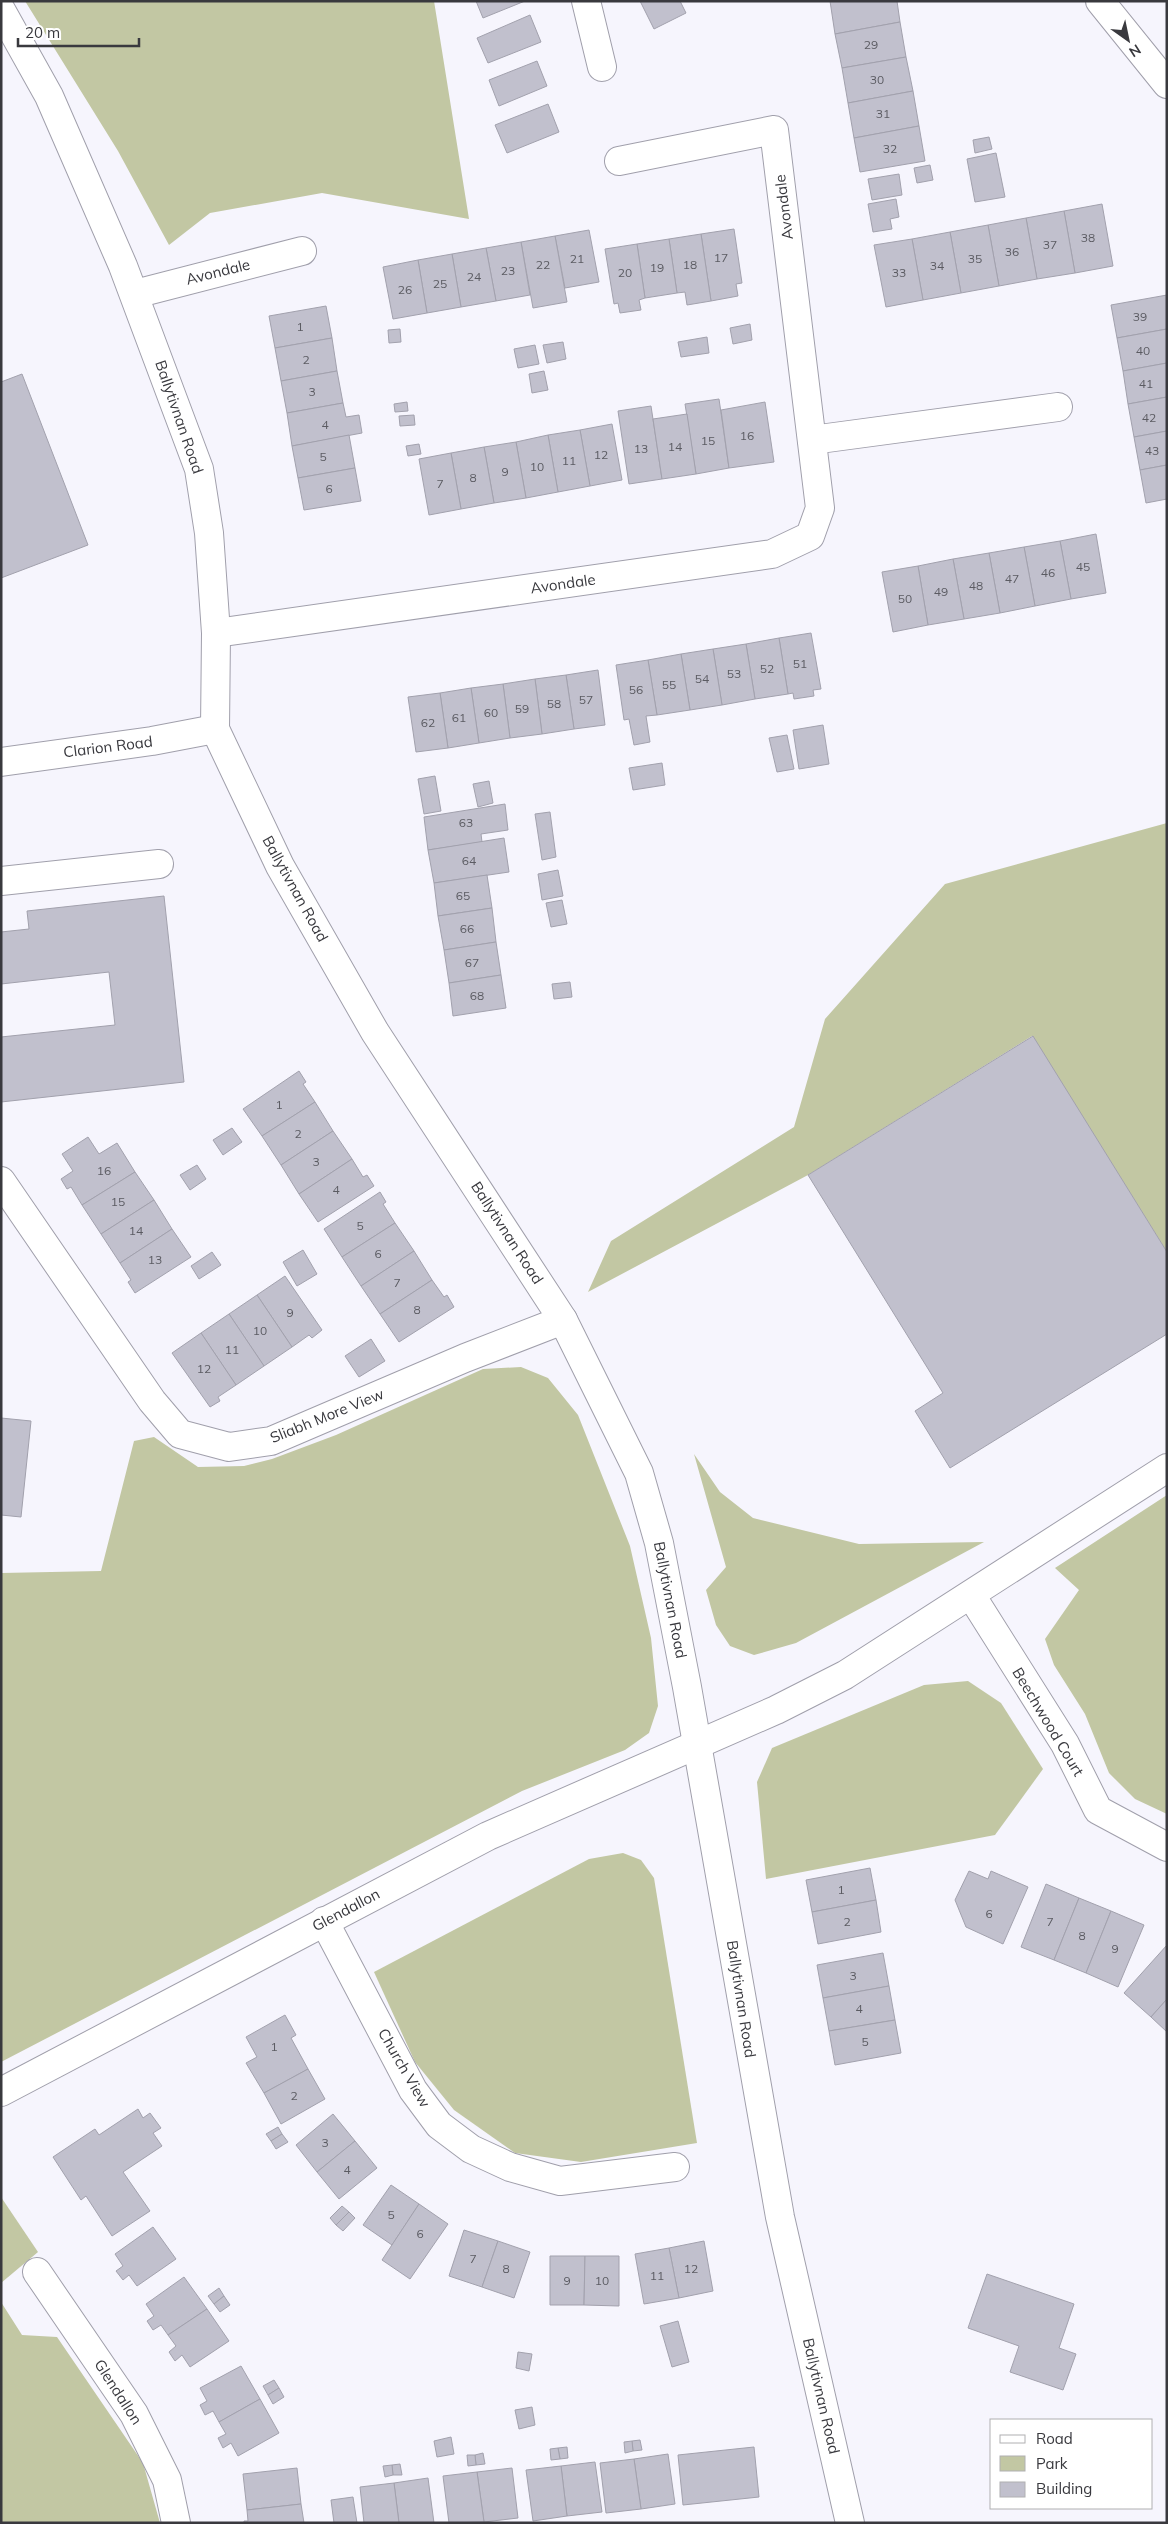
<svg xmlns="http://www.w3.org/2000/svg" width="1168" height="2524" viewBox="0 0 1168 2524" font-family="Mulish,sans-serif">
<rect width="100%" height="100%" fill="#f6f5fd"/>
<!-- green -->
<g fill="#c2c7a3">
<polygon points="25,1 434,1 469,219 322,193 210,213 169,245 118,151"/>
<polygon points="1167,823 1167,1252 1032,1036 808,1175 588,1292 611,1241 794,1127 825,1019 945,884"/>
<polygon points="521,1367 548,1378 578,1415 630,1546 651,1638 658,1706 649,1733 625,1750 522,1791 1,2062 1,1573 101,1571 134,1441 154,1437 198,1467 244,1466 272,1459 336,1435 483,1369"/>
<polygon points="694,1454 720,1492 753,1518 859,1544 984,1542 796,1643 754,1655 730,1646 716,1625 706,1590 726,1567"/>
<polygon points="1167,1495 1167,1814 1135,1799 1109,1773 1085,1714 1054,1665 1045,1639 1079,1590 1055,1568"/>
<polygon points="968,1681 1001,1703 1043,1769 995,1835 766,1879 757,1782 772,1748 924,1685"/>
<polygon points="623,1853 641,1860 654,1878 697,2143 581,2162 515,2153 454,2110 415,2062 374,1972 589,1859"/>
<polygon points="1,2197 38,2252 1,2283"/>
<polygon points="1,2302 22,2335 57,2337 143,2463 160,2523 1,2523"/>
</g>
<!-- building -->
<g fill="#c1c0cd" stroke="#a2a1ad">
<polygon points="476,1 525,1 483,18"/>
<polygon points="640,1 680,1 686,13 654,29"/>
<polygon points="830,1 897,1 900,22 835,34"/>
<polygon points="530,15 541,42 488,63 477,38"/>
<polygon points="900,22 906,57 842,68 835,34"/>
<polygon points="906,57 913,91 848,103 842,68"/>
<polygon points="537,61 547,86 499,106 489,80"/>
<polygon points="913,91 919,126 854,138 848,103"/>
<polygon points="548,104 559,132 507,153 495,125"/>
<polygon points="919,126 925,161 860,172 854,138"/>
<polygon points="989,137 992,149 975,153 973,140"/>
<polygon points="996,153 1005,197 975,202 967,159"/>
<polygon points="930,165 933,180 917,183 914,168"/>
<polygon points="899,174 902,195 872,200 868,179"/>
<polygon points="896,199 899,217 890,219 892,229 873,232 868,204"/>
<polygon points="1102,204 1113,266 1075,273 1064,211"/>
<polygon points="1064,211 1075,273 1037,279 1026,218"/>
<polygon points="1026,218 1037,279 999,286 988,225"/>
<polygon points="988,225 999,286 961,293 950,232"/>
<polygon points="734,229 742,283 736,284 738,296 711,301 701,234"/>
<polygon points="589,230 599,282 565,288 555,236"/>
<polygon points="950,232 961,293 923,300 912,239"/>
<polygon points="701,234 711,301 687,305 685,292 677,293 669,239"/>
<polygon points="555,236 567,302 533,308 521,242"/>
<polygon points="669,239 677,293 645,298 637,244"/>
<polygon points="912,239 923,300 886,307 874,245"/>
<polygon points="521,242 530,295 496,301 486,248"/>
<polygon points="637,244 645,298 639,300 641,310 620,313 618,303 614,304 605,249"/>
<polygon points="486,248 496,301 461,307 452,254"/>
<polygon points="452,254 461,307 427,313 418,260"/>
<polygon points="418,260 427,313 393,319 383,267"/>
<polygon points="1167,295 1167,329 1117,338 1111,305"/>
<polygon points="326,306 332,338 275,348 269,316"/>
<polygon points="750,324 752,340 733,344 730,328"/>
<polygon points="400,329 401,342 389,343 388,330"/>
<polygon points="1167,329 1167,363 1123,371 1117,338"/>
<polygon points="707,337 709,353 681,357 678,342"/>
<polygon points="332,338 337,371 281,381 275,348"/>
<polygon points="563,342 566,359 547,363 543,345"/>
<polygon points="535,345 539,364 518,368 514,349"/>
<polygon points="1167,363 1167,397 1128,404 1123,371"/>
<polygon points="337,371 343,403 287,413 281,381"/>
<polygon points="544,371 548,390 532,393 529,374"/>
<polygon points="22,374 88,545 1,578 1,382"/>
<polygon points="1167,397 1167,431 1134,437 1128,404"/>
<polygon points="719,399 729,468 696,474 685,404"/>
<polygon points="407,402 408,411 395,412 394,404"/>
<polygon points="765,402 774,462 729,468 721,410"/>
<polygon points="343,403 346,417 359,415 362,433 292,446 287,413"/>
<polygon points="651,406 662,479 629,484 618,411"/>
<polygon points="687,414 696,474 662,479 653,419"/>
<polygon points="414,415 415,425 400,426 399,416"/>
<polygon points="612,424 622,480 590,486 580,430"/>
<polygon points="580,430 590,486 558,492 548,435"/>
<polygon points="1167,431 1167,465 1140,470 1134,437"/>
<polygon points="349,435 355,468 298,478 292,446"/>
<polygon points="548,435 558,492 526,498 516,442"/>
<polygon points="516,442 526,498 494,503 484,447"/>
<polygon points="419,444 421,454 408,456 406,446"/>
<polygon points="484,447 494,503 461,509 451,453"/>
<polygon points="451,453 461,509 429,515 419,459"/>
<polygon points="1167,465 1167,499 1146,503 1140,470"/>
<polygon points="355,468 361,501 304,510 298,478"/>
<polygon points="1096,534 1106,593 1071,599 1060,541"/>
<polygon points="1060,541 1071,599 1035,606 1024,547"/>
<polygon points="1024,547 1035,606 1000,613 989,553"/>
<polygon points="989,553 1000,613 964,619 953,559"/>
<polygon points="953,559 964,619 928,625 918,566"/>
<polygon points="918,566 928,625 893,632 882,572"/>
<polygon points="811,633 821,689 813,690 814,696 794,699 793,693 788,694 779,638"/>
<polygon points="779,638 788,694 755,699 746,644"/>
<polygon points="746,644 755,699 722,705 713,649"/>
<polygon points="713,649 722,705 690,710 681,654"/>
<polygon points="681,654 690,710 657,715 648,660"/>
<polygon points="648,660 657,715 646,716 650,742 634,745 629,719 624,720 616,665"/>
<polygon points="598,670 605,725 574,729 566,675"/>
<polygon points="566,675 574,729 542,734 535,679"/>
<polygon points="535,679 542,734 510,738 503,684"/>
<polygon points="503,684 510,738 479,743 471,688"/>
<polygon points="471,688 479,743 448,748 440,693"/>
<polygon points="440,693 448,748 416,752 408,697"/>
<polygon points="823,725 829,764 799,769 793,730"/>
<polygon points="787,735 794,769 777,772 769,738"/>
<polygon points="662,763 665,785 633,790 629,768"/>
<polygon points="435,776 441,811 424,814 418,779"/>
<polygon points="489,781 493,803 478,807 473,784"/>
<polygon points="505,804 508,830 481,834 482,842 428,850 424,817"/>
<polygon points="550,812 556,857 542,860 535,814"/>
<polygon points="504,838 509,872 434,883 428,850"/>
<polygon points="558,870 563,896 542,900 538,874"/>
<polygon points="487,875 492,908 438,916 434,883"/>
<polygon points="164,896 184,1082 1,1102 1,1037 115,1025 109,972 1,984 1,932 29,929 27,911"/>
<polygon points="562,900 567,924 551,927 546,903"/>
<polygon points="492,908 496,942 444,950 438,916"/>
<polygon points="496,942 501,975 449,983 444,950"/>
<polygon points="501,975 506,1008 453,1016 449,983"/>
<polygon points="570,982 572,997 554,999 552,984"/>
<polygon points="1033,1036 1167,1252 1167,1334 950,1468 915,1411 943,1393 808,1175"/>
<polygon points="299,1071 306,1082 303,1084 315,1102 262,1136 243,1109"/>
<polygon points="315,1102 333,1131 281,1165 262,1136"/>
<polygon points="232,1128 242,1142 223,1155 213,1140"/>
<polygon points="333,1131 352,1159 299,1194 281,1165"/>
<polygon points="88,1137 99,1154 117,1143 135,1172 82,1205 71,1187 67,1189 61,1179 73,1171 62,1154"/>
<polygon points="352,1159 363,1177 367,1175 374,1186 318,1222 299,1194"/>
<polygon points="197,1165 206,1179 190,1190 180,1175"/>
<polygon points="135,1172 154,1200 101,1234 82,1205"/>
<polygon points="380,1192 386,1202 383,1204 395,1223 342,1257 324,1229"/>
<polygon points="154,1200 172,1229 120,1263 101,1234"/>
<polygon points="395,1223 414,1251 361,1286 342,1257"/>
<polygon points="172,1229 191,1257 135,1293 128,1282 131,1280 120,1263"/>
<polygon points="303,1250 317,1274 297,1286 283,1262"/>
<polygon points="414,1251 432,1280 380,1314 361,1286"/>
<polygon points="212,1252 221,1265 199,1279 191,1266"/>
<polygon points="285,1276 322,1330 312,1338 309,1335 292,1347 257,1295"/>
<polygon points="432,1280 444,1297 447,1295 454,1307 399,1342 380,1314"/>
<polygon points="257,1295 292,1347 264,1366 229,1314"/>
<polygon points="229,1314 264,1366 236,1385 201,1333"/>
<polygon points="201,1333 236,1385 218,1397 220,1401 210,1407 172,1353"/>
<polygon points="371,1339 385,1361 359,1377 345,1356"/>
<polygon points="1,1418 31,1421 21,1517 1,1515"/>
<polygon points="870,1868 876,1900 812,1912 806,1880"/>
<polygon points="969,1871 988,1879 991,1871 1028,1887 1003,1944 966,1927 955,1900"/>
<polygon points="1046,1884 1079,1898 1054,1960 1021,1947"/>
<polygon points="1079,1898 1111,1911 1086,1973 1054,1960"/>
<polygon points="876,1900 881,1932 818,1944 812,1912"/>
<polygon points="1111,1911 1144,1925 1118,1987 1086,1973"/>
<polygon points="1167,1945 1167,1999 1151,2017 1124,1993"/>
<polygon points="883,1953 889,1986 823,1998 817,1965"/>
<polygon points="889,1986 895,2020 829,2031 823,1998"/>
<polygon points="1167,1999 1167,2032 1151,2017"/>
<polygon points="285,2015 296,2035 291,2038 308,2069 264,2093 246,2063 257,2057 246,2037"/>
<polygon points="895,2020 901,2053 835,2065 829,2031"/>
<polygon points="308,2069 325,2099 281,2124 264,2093"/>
<polygon points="138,2109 143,2118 150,2113 161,2128 153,2133 162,2146 123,2172 150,2211 112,2236 86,2196 81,2200 53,2157 95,2129 99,2135"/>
<polygon points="333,2114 355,2141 317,2172 296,2145"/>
<polygon points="278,2127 282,2134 271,2141 266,2134"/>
<polygon points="282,2134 288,2142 276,2149 271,2141"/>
<polygon points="355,2141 377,2168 339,2199 317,2172"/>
<polygon points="391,2185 419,2204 392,2245 363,2225"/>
<polygon points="419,2204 448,2224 410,2279 382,2260"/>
<polygon points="342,2206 349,2212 336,2225 330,2218"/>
<polygon points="349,2212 355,2218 343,2231 336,2225"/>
<polygon points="153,2227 176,2259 137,2286 129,2275 123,2280 116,2271 123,2266 115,2254"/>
<polygon points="464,2230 498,2241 482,2287 449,2276"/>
<polygon points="498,2241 530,2252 514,2298 482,2287"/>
<polygon points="704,2241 713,2291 679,2298 669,2248"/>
<polygon points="669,2248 679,2298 644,2304 635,2254"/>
<polygon points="550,2256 585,2256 584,2305 550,2305"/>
<polygon points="585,2256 619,2256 619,2306 584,2305"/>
<polygon points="987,2274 1074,2304 1059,2348 1076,2354 1063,2390 1010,2372 1019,2346 968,2328"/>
<polygon points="184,2277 207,2309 168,2335 161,2325 153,2330 147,2321 154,2316 146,2304"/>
<polygon points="219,2288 224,2296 214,2304 208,2296"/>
<polygon points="224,2296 230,2305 220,2312 214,2304"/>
<polygon points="207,2309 229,2341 190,2367 182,2355 175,2361 169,2352 176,2346 168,2335"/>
<polygon points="678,2321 689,2362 672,2367 660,2326"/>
<polygon points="518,2352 532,2354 529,2371 516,2368"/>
<polygon points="241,2366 260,2399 219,2422 213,2411 205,2415 200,2405 207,2401 200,2388"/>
<polygon points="274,2380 279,2388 268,2395 263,2386"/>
<polygon points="279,2388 284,2397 273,2404 268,2395"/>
<polygon points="260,2399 279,2433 238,2456 231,2443 223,2448 218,2438 226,2434 219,2422"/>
<polygon points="532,2407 535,2425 519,2429 515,2410"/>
<polygon points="451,2437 454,2454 437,2457 434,2441"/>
<polygon points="640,2440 642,2450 633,2451 632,2441"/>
<polygon points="632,2441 633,2451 625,2453 624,2442"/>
<polygon points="567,2447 568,2458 560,2459 558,2448"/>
<polygon points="754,2447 759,2497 683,2505 678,2455"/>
<polygon points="558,2448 560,2459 551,2460 550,2449"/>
<polygon points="483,2453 485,2464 476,2465 475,2455"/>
<polygon points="668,2454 675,2504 641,2509 634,2459"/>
<polygon points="467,2455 475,2455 476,2465 468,2466"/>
<polygon points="634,2459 641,2509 606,2513 600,2463"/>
<polygon points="595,2462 602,2512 567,2516 561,2466"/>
<polygon points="400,2464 402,2475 393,2475 392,2465"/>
<polygon points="392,2465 393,2475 385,2477 383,2466"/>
<polygon points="561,2466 567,2516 533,2521 526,2470"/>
<polygon points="297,2468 301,2504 247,2510 243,2474"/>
<polygon points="512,2468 518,2518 484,2522 477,2472"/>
<polygon points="477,2472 484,2522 449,2523 443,2476"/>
<polygon points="428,2478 434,2523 399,2523 394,2483"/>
<polygon points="394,2483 399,2523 364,2523 360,2487"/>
<polygon points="353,2497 357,2523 334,2523 331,2500"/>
<polygon points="301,2504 304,2523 244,2523 244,2521 248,2521 247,2510"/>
</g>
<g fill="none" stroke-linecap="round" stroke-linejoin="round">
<!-- minor casing -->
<g stroke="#a09fab" stroke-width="30">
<g id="minor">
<polyline points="586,1 602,67"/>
<polyline points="1,10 49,96 123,266 199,469 209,533 216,633 215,729 280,866 375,1032 563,1320 639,1473 659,1543 687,1687 780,2217 850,2523"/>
<polyline points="135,294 302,251"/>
<polyline points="812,440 1058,407"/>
<polyline points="216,633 772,554 810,536 820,508 774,130 619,161"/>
<polyline points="1,762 152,741 215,729"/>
<polyline points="1,881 159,864"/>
<polyline points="1,1181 152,1401 180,1434 229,1447 271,1441 465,1358 563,1320"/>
<polyline points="971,1595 1065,1744 1098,1810 1167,1847"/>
<polyline points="324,1921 413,2090 439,2125 471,2149 510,2167 560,2181 675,2167"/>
<polyline points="1,2092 488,1836 776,1710 845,1675 1167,1468"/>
<polyline points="37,2272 134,2414 167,2480 176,2523"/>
</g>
</g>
<!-- highway casing -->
<g stroke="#a09fab" stroke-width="30">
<polyline id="highway" points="1100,1 1167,84"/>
</g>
<!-- minor -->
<use href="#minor" stroke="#fff" stroke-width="28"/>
<!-- highway -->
<use href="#highway" stroke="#fff" stroke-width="28"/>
</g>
<g text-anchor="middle" stroke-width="4" stroke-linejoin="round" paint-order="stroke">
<!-- number labels -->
<g font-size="12" fill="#5b5b62">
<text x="871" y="49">29</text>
<text x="877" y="84">30</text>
<text x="883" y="118">31</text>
<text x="890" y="153">32</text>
<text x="1088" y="242">38</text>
<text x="1050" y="249">37</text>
<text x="1012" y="256">36</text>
<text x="721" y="262">17</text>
<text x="577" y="263">21</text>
<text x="975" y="263">35</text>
<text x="543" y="269">22</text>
<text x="690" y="269">18</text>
<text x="937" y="270">34</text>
<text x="657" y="272">19</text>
<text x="508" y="275">23</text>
<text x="625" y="277">20</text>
<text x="899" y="277">33</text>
<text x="474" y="281">24</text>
<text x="440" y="288">25</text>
<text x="405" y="294">26</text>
<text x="1140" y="321">39</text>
<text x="300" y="331">1</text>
<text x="1143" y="355">40</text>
<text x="306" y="364">2</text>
<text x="1146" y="388">41</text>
<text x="312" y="396">3</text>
<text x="1149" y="422">42</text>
<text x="325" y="429">4</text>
<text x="747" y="440">16</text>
<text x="708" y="445">15</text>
<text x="675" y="451">14</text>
<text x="641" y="453">13</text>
<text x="1152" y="455">43</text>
<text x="601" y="459">12</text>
<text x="323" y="461">5</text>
<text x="569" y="465">11</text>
<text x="537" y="471">10</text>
<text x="505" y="476">9</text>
<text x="473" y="482">8</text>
<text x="440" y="488">7</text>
<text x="329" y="493">6</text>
<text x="1083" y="571">45</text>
<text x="1048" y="577">46</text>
<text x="1012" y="583">47</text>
<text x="976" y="590">48</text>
<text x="941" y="596">49</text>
<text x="905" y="603">50</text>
<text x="800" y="668">51</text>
<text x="767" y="673">52</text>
<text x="734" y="678">53</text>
<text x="702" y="683">54</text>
<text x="669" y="689">55</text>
<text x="636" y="694">56</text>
<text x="586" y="704">57</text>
<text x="554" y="708">58</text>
<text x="522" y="713">59</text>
<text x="491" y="717">60</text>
<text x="459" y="722">61</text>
<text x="428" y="727">62</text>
<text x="466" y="827">63</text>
<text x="469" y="865">64</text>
<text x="463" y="900">65</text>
<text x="467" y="933">66</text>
<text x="472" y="967">67</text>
<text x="477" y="1000">68</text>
<text x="279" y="1109">1</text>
<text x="298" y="1138">2</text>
<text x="316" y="1166">3</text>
<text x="104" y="1175">16</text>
<text x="336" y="1194">4</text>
<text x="118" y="1206">15</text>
<text x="360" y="1230">5</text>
<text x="136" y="1235">14</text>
<text x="378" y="1258">6</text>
<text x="155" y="1264">13</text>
<text x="397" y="1287">7</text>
<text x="417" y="1314">8</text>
<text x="290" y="1317">9</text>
<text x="260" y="1335">10</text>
<text x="232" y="1354">11</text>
<text x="204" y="1373">12</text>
<text x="841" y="1894">1</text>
<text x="989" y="1918">6</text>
<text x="847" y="1926">2</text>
<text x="1050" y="1926">7</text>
<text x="1082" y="1940">8</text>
<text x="1115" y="1953">9</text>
<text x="853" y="1980">3</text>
<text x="859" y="2013">4</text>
<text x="865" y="2046">5</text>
<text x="274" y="2051">1</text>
<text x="294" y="2100">2</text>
<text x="325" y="2147">3</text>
<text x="347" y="2174">4</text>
<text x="391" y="2219">5</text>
<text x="420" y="2238">6</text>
<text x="473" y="2263">7</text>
<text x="506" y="2273">8</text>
<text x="691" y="2273">12</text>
<text x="657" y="2280">11</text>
<text x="567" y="2285">9</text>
<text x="602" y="2285">10</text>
</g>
<!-- street labels -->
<g font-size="15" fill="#39393e" stroke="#fff">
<text transform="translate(784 207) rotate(-97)" y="5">Avondale</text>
<text transform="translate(218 272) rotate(-14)" y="5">Avondale</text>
<text transform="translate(179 417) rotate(71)" y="5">Ballytivnan Road</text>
<text transform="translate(563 584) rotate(-8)" y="5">Avondale</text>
<text transform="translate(108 747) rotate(-7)" y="5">Clarion Road</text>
<text transform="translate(295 889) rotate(61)" y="5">Ballytivnan Road</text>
<text transform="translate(507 1233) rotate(57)" y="5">Ballytivnan Road</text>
<text transform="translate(327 1416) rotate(-22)" y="5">Sliabh More View</text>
<text transform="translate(670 1600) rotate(79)" y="5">Ballytivnan Road</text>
<text transform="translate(1048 1722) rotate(59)" y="5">Beechwood Court</text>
<text transform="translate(346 1910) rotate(-28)" y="5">Glendallon</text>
<text transform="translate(741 1999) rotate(81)" y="5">Ballytivnan Road</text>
<text transform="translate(404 2068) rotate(60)" y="5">Church View</text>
<text transform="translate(118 2392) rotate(57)" y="5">Glendallon</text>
<text transform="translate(821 2396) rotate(77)" y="5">Ballytivnan Road</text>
</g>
</g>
<!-- border -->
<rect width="1168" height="2524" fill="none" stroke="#39393e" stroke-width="5"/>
<!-- legend -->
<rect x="990" y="2419" width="162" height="90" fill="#ffffff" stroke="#b0b0b2"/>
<rect x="1000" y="2435" width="25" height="8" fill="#ffffff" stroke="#b0b0b2"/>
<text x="1036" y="2444" font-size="15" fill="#39393e">Road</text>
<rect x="1000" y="2456" width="25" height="15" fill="#c2c7a3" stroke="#b0b0b2"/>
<text x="1036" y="2469" font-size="15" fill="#39393e">Park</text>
<rect x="1000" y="2482" width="25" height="15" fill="#c1c0cd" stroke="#b0b0b2"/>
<text x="1036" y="2494" font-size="15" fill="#39393e">Building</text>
<!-- north arrow -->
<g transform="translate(1128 40) rotate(147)" stroke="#ffffff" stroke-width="4" paint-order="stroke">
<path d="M0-4L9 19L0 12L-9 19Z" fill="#39393e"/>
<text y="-8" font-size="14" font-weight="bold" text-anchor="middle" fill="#39393e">N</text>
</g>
<!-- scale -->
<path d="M18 38v8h121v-8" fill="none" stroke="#39393e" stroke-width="2.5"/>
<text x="25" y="38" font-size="15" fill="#39393e" stroke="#ffffff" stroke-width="4" paint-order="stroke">20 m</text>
</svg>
